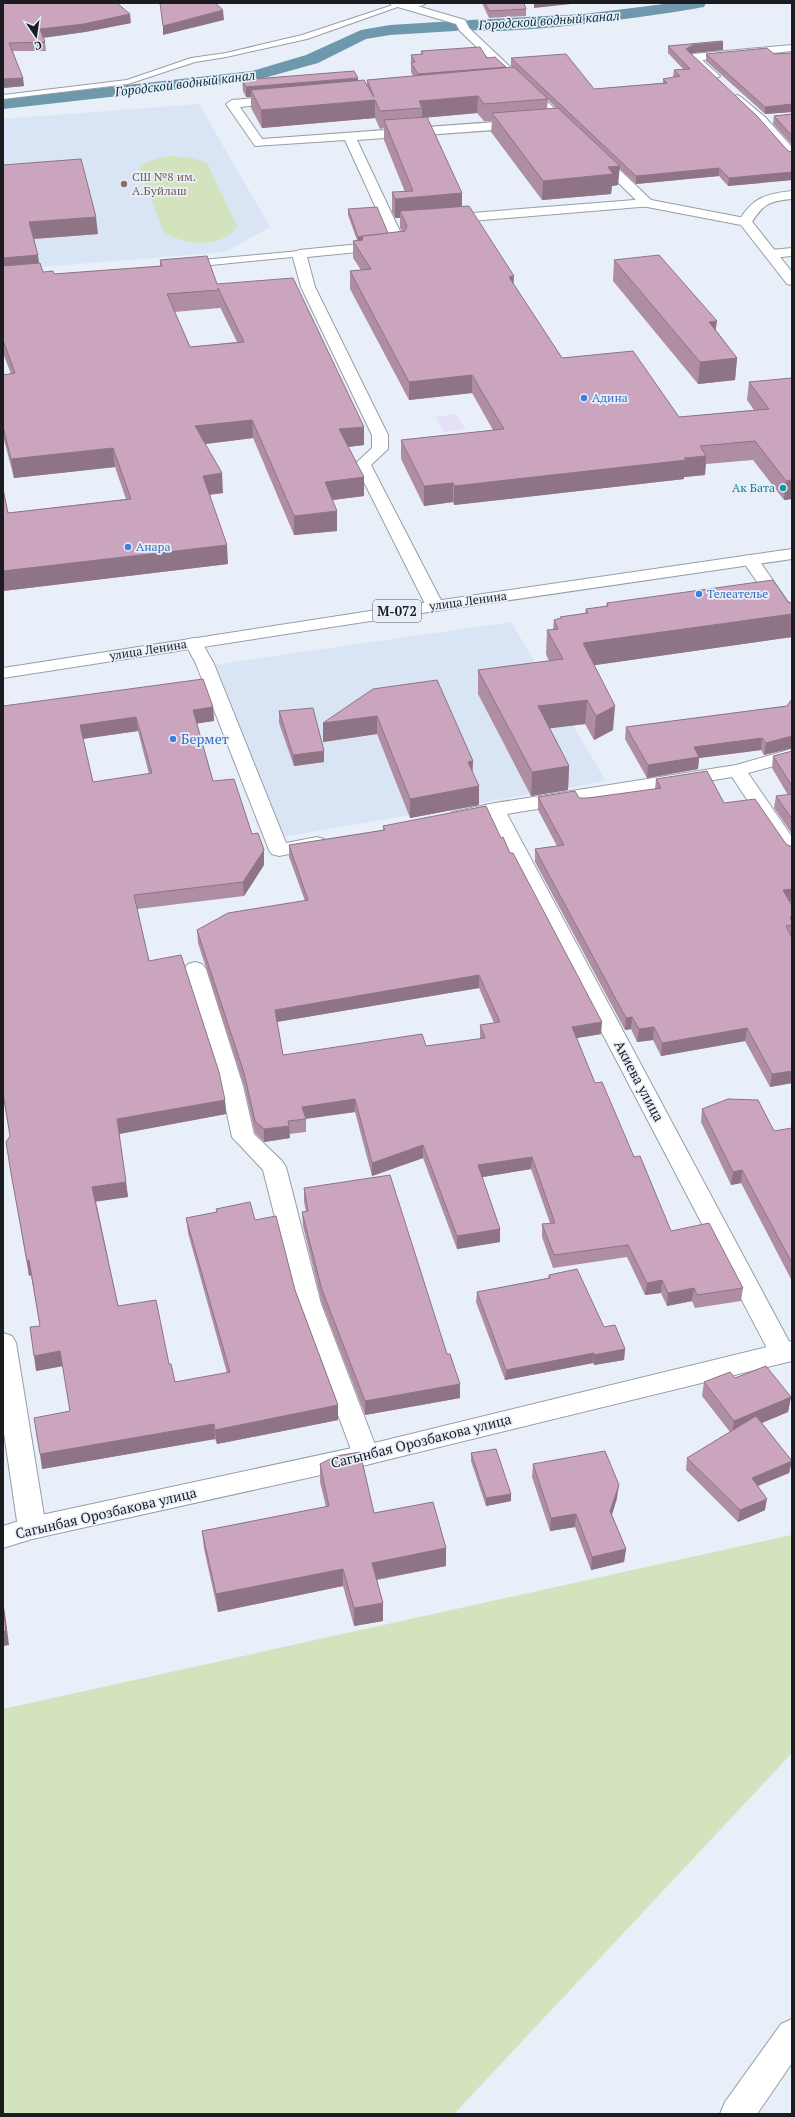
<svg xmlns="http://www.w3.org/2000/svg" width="795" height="2117" viewBox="0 0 795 2117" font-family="'PT Serif',serif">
<rect width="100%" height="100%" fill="#e8eff9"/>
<!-- built -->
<g fill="#d9e5f5">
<polygon points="199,104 270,227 225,252 3,270 3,119"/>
<polygon points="511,622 606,781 283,837 213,665"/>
</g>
<!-- industrial -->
<polygon fill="#e5e0f6" points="455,414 466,429 445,432 435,417"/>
<!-- green -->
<g fill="#d3e3bd">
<path d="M171,156C184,157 195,157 207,163L237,226C225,249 180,246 163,231L139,167C149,160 159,158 171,156Z"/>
<polygon points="791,1535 792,1753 454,2114 3,2114 3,1709"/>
</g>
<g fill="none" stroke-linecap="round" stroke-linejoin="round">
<!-- canal -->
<path fill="#6e98ab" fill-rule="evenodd" d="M672,3H706L704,7L698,8C668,14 478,41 463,27L461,30L455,31L390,35L366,39L318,63L253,81L3,109V99L252,71L306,55L361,30L390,25L455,21L462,24L464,21L470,20L584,14Z"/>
<!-- service casing -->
<g stroke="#979ea7" stroke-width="2">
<g id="service">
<polygon points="399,3 406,4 307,39 226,57 195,62 128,84 3,99 3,95 127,80 191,58 226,53 302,35"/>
<polygon points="299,251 302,252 302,256 191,267 187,264 191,261"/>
</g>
</g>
<!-- minor casing -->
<g stroke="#979ea7" stroke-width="2">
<g id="minor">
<path d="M398,3H426C421,8 406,8 399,6Z"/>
<polygon points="792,45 792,51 702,60 720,76 714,79 710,78 687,57 693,54"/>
<polygon points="737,95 741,97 765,117 792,147 792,159 788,158 757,123 733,101 731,99 733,97"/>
<polygon points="280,96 284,98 286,100 284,102 240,107 262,139 522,120 528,124 522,128 357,140 406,244 399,248 307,257 315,287 388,435 388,449 371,465 444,606 441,610 435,611 429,610 426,606 355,464 372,448 372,435 301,287 292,254 299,250 391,241 345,140 255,146 226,104 232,100"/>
<path d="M792,191V199C767,201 763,205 750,225L745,226L738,222C753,197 765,194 792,191Z"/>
<polygon points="647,199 652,200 653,203 652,206 447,223 440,219 447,215"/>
<polygon points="792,248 792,256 771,258 764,254 771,250"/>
<polygon points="750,555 756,556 792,608 792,625 786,624 742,560 744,556"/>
<polygon points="194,638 200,639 214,664 286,843 317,837 324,839 327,843 324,847 279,856 272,854 269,850 196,664 185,643 188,639"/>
<polygon points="792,749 792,761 748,773 792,837 792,858 785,856 732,777 507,814 792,1347 791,1359 782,1362 773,1359 769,1352 489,817 459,822 452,820 449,816 452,812 495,803 736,765"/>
<polygon points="195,962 202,964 206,969 243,1086 254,1134 282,1161 286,1167 321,1304 379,1455 375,1462 366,1465 357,1462 353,1455 297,1304 263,1170 232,1137 221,1086 184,969 188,964"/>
<polygon points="3,1333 12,1336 16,1343 46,1528 42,1536 32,1539 22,1536 18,1528 3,1426"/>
<polygon points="792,2019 792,2063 757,2114 720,2114 725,2102 781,2024"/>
</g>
</g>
<!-- tertiary casing -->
<g stroke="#979ea7" stroke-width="2">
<g id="tertiary">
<polygon points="390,3 407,3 465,20 469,28 574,127 576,130 574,133 566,133 460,31 456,24 391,5"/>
<polygon points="598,152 602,153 651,200 750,219 792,272 792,285 787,284 741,225 642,206 594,159 592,156"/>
<polygon points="792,1341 792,1361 366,1465 32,1539 3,1548 3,1526 32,1517 366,1445"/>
</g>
</g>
<!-- primary casing -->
<g stroke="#979ea7" stroke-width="2">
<polygon id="primary" points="792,549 792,559 435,611 3,678 3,668 435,601"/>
</g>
<!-- service -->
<use href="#service" fill="#fff" fill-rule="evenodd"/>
<!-- minor -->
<use href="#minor" fill="#fff" fill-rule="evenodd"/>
<!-- tertiary -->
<use href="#tertiary" fill="#fff" fill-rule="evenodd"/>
<!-- primary -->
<use href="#primary" fill="#fff" fill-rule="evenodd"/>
</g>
<!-- wall -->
<g fill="#af8ea3" fill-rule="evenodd">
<polygon points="3,3 131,23 85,32 43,38 45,42 46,51 13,51 24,86 3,88"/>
<polygon points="482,3 524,3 526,9 526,16 489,18"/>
<path d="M723,42V50L693,53L691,54L788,151L792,152V180L728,186L719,176L636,184L619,168L618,185L612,186L611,194L542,200L491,132L492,121H484L477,113L422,118L462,206L562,358L679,417L754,410L747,400L749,382L792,378V499L784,500L753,460L706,464L705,475L684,477V479L454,505L453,502L424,506L401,459V440L493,430L472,393L409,400L350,289V271L361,270L353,258V241L357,240L348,215V209L388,233L402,231L400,228V218H395L392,212V192H405L384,140V128L380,129L375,118L262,128L251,108V97H246L243,91L242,80L358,78V81L367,86V80L413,76L411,72V55L421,54V51L487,58L506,68H513L511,66V58L594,89L663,83V79L673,77L674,70L683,69L668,53V46ZM548,100L556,108L547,109Z"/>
<polygon points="792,53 792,112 765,114 706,61 706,54 774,54"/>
<polygon points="792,114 792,145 773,124 774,116"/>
<path d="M3,165L98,234L34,239L39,263L43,272L54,274L160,266V260L217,284L364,445L348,447L364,477V496L332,500L337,531L294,535L253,438L205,444L223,493L210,495L228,564L3,591V489L8,513L126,499L115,467L14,478L3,436V375L11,374L3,353ZM220,307L237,342L190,347L174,312L220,308Z"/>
<polygon points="614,260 716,330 737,358 735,380 698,384 613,281"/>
<polygon points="788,602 792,603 792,637 594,665 613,730 594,740 585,724 550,728 569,766 568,790 531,796 478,694 478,670 549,661 546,654 547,630 553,630 554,620 560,619 560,617 585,613 586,609 606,606 607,603"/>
<polygon points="373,689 473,761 472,772 479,805 410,818 377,734 323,742"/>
<polygon points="792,699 792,748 764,755 761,750 699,758 698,769 647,778 625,739 626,727 787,706"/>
<path d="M3,706L213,707L214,721L196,723L213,781L252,834L264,865L244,896L137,909L149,961L225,1100L226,1114L119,1134L128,1197L96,1201L118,1306L169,1364L175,1382L227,1373L188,1233L186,1218L217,1212L216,1209L255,1220L295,1290L338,1405V1420L217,1444L215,1439L42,1469L70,1412L63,1366L36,1371L40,1326L31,1275L29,1276L11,1173L10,1136L4,1102ZM138,731L149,774L93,782L83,739Z"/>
<polygon points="279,711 324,762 294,766 279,723"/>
<polygon points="792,751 792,834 774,808 776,796 788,795 772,768 773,756"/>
<polygon points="656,779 724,803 786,844 792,847 792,901 790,902 792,906 792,1083 770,1087 745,1041 661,1056 653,1040 637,1042 631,1029 625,1030 535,862 535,849 557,846 538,810 538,797 579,798 588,798 655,789"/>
<path d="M383,826L501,838L510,853L601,1034L577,1038L595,1083L634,1157L671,1231L743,1288L741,1301L695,1308L692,1301L667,1306L661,1293L645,1295L627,1257L553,1268L542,1237V1224L550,1223L531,1169L482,1177L500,1229V1242L457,1249L423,1158L372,1176L355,1112L306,1119V1132L289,1134L290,1138L264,1142L255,1133L244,1086L198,943L197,930L305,901L289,857V845L383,830ZM479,988L494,1023L480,1025V1039L426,1046L283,1055L277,1022Z"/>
<polygon points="702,1109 774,1131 792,1128 792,1281 741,1183 731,1185 701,1122"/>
<polygon points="304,1188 460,1398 365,1415 322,1304 303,1226 302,1212 306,1211 304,1202"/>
<polygon points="549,1275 604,1327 625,1349 624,1360 594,1365 593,1363 505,1380 476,1302 477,1292 548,1278"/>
<polygon points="735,1378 791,1397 788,1412 762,1423 792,1461 789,1473 758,1486 765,1510 738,1522 686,1470 687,1458 730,1432 702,1396 704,1382"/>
<polygon points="471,1453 511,1501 486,1506 471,1461"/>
<polygon points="320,1464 374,1513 446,1548 446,1566 377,1580 383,1603 383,1621 354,1626 343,1586 218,1612 204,1549 202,1531 326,1507 320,1482"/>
<polygon points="533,1464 617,1498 612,1515 626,1549 624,1562 591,1570 575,1527 550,1531 532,1477"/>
</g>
<!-- shaded-wall -->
<g fill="#8e7484">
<polygon points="534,3 580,3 534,8"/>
<polygon points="223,10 224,20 163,35 163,26"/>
<polygon points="130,14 131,23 85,32 41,38 40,29"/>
<polygon points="723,42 723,50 693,53 686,57 686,49 693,45"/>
<polygon points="506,67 505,77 418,84 418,74"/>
<polygon points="23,78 24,86 3,88 3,79"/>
<polygon points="358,78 358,88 251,90 251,97 246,97 246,87"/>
<polygon points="478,96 477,113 422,118 422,108 419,101"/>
<polygon points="375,100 375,118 262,128 261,110"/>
<polygon points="792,104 792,112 765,114 765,107"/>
<polygon points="620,166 618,185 612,186 611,194 542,200 543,181 608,167"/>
<polygon points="719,168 719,176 636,184 636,176"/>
<polygon points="792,172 792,180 728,186 729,178"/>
<polygon points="462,193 462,213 400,211 400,218 395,218 395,199"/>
<polygon points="96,217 98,234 31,239 29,222"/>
<polygon points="362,236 362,242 358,243 358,237"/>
<polygon points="38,255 40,272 3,276 3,258"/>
<polygon points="514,276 513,294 509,277"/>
<polygon points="717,321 714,342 709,322"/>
<polygon points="737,358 735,380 698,384 700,362"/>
<polygon points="472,375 472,393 409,400 409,382"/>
<polygon points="252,420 253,438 197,445 195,426"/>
<polygon points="364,427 364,445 339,448 339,429"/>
<polygon points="113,448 115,467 14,478 11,459"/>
<polygon points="706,456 705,475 684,477 684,479 454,505 454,486"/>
<polygon points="222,473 223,493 204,495 203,476"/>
<polygon points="364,477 364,496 325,501 325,482"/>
<polygon points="792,480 792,499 784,500 786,481"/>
<polygon points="453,483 453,502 424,506 424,486"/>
<polygon points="337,511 337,531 294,535 294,516"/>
<polygon points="227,545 228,564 3,591 3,571"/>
<polygon points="792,614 792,637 582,667 583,643"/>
<polygon points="587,700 585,724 537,730 538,706"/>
<polygon points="615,706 613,730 594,740 596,716"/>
<polygon points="213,707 214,721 194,724 193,710"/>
<polygon points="377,716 377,734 323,742 323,723"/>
<polygon points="136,717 138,731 81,739 80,725"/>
<polygon points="792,736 792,748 764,755 766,743"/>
<polygon points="762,738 761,750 699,758 698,769 647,778 648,765 694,747"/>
<polygon points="324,751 324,762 294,766 293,755"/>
<polygon points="473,761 472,780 468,762"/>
<polygon points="569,766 568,790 531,796 532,772"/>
<polygon points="479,786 479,805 410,818 410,799"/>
<polygon points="264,850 264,865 244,896 243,882"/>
<polygon points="792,889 792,901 782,903 783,890"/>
<polygon points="479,975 479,988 276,1022 275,1010"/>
<polygon points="632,1017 631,1029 625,1030 626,1018"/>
<polygon points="602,1022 601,1034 571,1039 572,1027"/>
<polygon points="654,1027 653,1040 637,1042 639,1029"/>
<polygon points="747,1028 745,1041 661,1056 662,1043"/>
<polygon points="792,1071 792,1083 770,1087 772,1074"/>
<polygon points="3,1093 4,1102 3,1102"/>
<polygon points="355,1099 355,1112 303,1119 302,1107"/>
<polygon points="225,1100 226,1114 119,1134 117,1119"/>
<polygon points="289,1126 290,1138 264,1142 264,1129"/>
<polygon points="423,1145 423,1158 372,1176 372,1163"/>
<polygon points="532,1157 531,1169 477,1178 478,1165"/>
<polygon points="742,1170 741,1183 731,1185 733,1172"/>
<polygon points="126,1182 128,1197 94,1202 92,1187"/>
<polygon points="500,1229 500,1242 457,1249 457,1236"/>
<polygon points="29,1260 31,1275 29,1276 27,1261"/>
<polygon points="662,1280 661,1293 645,1295 647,1283"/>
<polygon points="694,1288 692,1301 667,1306 668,1293"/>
<polygon points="625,1349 624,1360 594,1365 594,1355"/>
<polygon points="60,1351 63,1366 36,1371 34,1356"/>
<polygon points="594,1353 593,1363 505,1380 506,1370"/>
<polygon points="460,1384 460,1398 365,1415 365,1401"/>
<polygon points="791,1397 788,1412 732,1435 734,1421"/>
<polygon points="338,1405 338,1420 217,1444 215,1430"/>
<polygon points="214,1424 215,1439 42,1469 40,1454"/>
<polygon points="792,1461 789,1473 750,1489 752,1478"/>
<polygon points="619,1485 617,1498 609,1524 610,1511"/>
<polygon points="511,1494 511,1501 486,1506 486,1498"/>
<polygon points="767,1499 765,1510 738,1522 740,1510"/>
<polygon points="576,1514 575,1527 550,1531 551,1518"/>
<polygon points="446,1548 446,1566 372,1580 372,1563"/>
<polygon points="626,1549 624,1562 591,1570 592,1557"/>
<polygon points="343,1569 343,1586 218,1612 216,1594"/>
<polygon points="3,1602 5,1613 9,1645 3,1646"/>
<polygon points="383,1603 383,1621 354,1626 354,1608"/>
</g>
<!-- building -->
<g fill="#cba5bd" stroke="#8e7484" fill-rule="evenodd">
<polygon points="3,3 117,3 130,14 84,24 40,29 45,42 9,43 23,78 3,79"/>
<polygon points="160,3 215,3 223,10 163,26"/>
<polygon points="485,3 524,3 526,9 489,11"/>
<polygon points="722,41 723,42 693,45 686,49 757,116 788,151 792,152 792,172 729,178 719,168 636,176 511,58 566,54 594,89 667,83 663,79 680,76 674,70 690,69 668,46"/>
<polygon points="480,47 487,58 495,57 506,67 418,74 411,63 415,62 411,55 423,54 421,51"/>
<polygon points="767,48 774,54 792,53 792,104 765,107 706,54"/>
<polygon points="514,67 548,99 484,104 478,96 419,101 422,108 380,111 375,100 261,110 251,90 364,80 374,97 367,80"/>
<polygon points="354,71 358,78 246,87 242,80"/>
<polygon points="558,108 620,166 608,167 613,174 543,181 492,113"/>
<polygon points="792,114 792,136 774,116"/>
<polygon points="427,117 462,193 395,199 392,192 413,191 384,120"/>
<polygon points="81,159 96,217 29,222 38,255 3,258 3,165"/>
<polygon points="469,206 514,276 509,277 562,358 633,351 679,417 769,409 749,382 792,378 792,480 786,481 755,441 700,446 706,456 684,458 686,460 454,486 453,483 424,486 401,440 504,429 472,375 409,382 350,271 371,269 353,241 363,240 362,236 405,231 407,226 400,211"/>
<polygon points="377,207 388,233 362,236 358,237 348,209"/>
<polygon points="659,255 717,321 709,322 737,358 700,362 614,260"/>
<path d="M207,256L217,284L293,278L364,427L339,429L364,477L325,482L337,511L294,516L252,420L195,426L222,473L203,476L227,545L3,571V489L8,513L131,499L113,448L11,459L3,426V375L15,373L3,340V266L40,263L43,272L53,271L54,274L162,266L160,260ZM218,288L244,342L190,347L167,294L219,290Z"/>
<polygon points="773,580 788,602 792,603 792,614 583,643 615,706 596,716 587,700 538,706 569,766 532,772 478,670 563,659 547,630 558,629 554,620 561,618 560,617 588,613 586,609 608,606 607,603"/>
<path d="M203,679L213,707L193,710L213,781L234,779L252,834L258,833L264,850L243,882L134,895L149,961L181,955L219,1072L225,1100L117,1119L126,1182L92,1187L118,1306L156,1300L169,1364H171L175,1382L230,1372L186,1218L217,1212L216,1209L250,1202L255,1220L276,1216L295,1290L338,1405L215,1430L214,1424L40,1454L34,1418L70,1411L60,1351L34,1356L30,1327L40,1326L29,1260L27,1261L11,1173L6,1142L10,1136L3,1093V706ZM136,717L152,773L93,782L80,725Z"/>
<polygon points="437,680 473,761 468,762 479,786 410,799 377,716 323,723 373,689"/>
<polygon points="792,699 792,736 766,743 762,738 694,747 699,757 648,765 626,727 787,706"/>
<polygon points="313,708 324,751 293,755 279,711"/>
<polygon points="792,751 792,786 773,756"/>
<polygon points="707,771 724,803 755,799 786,844 792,847 792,889 783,890 792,906 792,917 790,917 792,922 792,925 786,926 792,938 792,1071 772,1074 747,1028 662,1043 654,1027 639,1029 632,1017 626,1018 535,849 564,845 538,797 575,791 579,798 588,798 661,788 656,779"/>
<polygon points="792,794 792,819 776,796"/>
<path d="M486,806L501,838L503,837L510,853H513L602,1022L572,1027L595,1083L602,1082L634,1157L640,1156L671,1231L709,1223L743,1288L697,1295L694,1288L668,1293L662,1280L647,1283L628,1245L554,1255L542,1224L555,1223L532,1157L478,1165L500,1229L457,1236L423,1145L372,1163L355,1099L302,1107L306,1119L288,1121L289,1126L264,1129L255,1121L244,1073L197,930L228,913L308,900L289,845L385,830L383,826ZM479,975L500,1022L480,1025L485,1038L426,1046L422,1034L283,1055L275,1010Z"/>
<polygon points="728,1099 758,1100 774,1131 792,1128 792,1263 742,1170 733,1172 702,1109"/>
<polygon points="390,1175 447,1354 450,1354 460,1384 365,1401 322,1290 302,1212 308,1211 304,1188"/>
<polygon points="577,1269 604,1327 615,1325 625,1349 594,1355 594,1353 506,1370 477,1292 550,1278 549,1275"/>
<polygon points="766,1366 791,1397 734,1421 704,1382 730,1372 735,1378"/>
<polygon points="756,1416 792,1461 752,1478 767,1499 740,1510 687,1458"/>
<polygon points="496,1449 511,1494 486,1498 471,1453"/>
<polygon points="605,1451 619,1485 610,1511 626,1549 592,1557 576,1514 551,1518 533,1464"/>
<polygon points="360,1452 374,1513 433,1502 446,1548 372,1563 383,1603 354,1608 343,1569 216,1594 202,1531 329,1506 320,1464 336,1456"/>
<polygon points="3,1605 6,1631 3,1632"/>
</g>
<!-- markers -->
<circle fill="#8d6e63" stroke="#e8eff9" stroke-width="1.5" cx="124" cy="184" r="4"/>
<g fill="#3f7fe0" stroke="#e8eff9" stroke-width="1.5">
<circle cx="584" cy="398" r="4"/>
<circle cx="128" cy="547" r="4"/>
<circle cx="699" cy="594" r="4"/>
<circle cx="173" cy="739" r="4"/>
</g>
<circle fill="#0f9aa8" stroke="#e8eff9" stroke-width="1.5" cx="783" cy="488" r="4"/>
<g text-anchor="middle" stroke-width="3.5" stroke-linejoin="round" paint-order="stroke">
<!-- far-education labels -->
<g font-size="12" fill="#785e54" stroke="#e8eff9" text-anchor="start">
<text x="132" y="181">СШ №8 им.<tspan x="132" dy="14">А.Буйлаш</tspan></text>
</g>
<!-- far-shop labels -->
<g font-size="12" fill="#366cbe" stroke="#e8eff9" text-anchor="start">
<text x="592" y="402">Адина</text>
<text x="136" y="551">Анара</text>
<text x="707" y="598">Телеателье</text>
</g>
<!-- far-culture labels -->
<g font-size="12" fill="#0d838f" stroke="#e8eff9" text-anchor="end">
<text x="775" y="492">Ак Бата</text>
</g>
<!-- far-street labels -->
<g font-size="12" fill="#1a1c20" stroke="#e8eff9">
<text transform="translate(468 601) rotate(-8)" y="4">улица Ленина</text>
<text transform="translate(148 650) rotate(-9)" y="4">улица Ленина</text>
</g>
<!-- far-water labels -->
<g font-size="13" font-style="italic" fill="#062e3d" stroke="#e8eff9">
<text transform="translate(549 20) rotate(-4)" y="5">Городской водный канал</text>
<text transform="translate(185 83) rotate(-7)" y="5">Городской водный канал</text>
</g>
<!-- shield labels -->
<rect fill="#e8eff9" stroke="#585b61" stroke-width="1" x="373" y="600" width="48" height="22" rx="3"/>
<g font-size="13" font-weight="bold" fill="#1a1c20">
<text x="397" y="616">М-072</text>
</g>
<!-- shop labels -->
<g font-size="14" fill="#366cbe" stroke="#e8eff9" text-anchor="start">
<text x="181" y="744">Бермет</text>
</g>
<!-- street labels -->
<g font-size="14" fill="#1a1c20" stroke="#e8eff9">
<text transform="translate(639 1081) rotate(62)" y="5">Акиева улица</text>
<text transform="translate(421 1441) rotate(-14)" y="5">Сагынбая Орозбакова улица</text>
<text transform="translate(106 1513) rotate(-13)" y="5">Сагынбая Орозбакова улица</text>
</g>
</g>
<!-- border -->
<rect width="795" height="2117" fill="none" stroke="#1a1c20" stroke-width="8"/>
<!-- north arrow -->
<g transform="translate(36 36) rotate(167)" stroke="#e8eff9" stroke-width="3" paint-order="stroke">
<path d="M0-3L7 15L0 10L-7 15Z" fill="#1a1c20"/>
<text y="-6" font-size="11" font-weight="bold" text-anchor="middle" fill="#1a1c20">С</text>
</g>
</svg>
